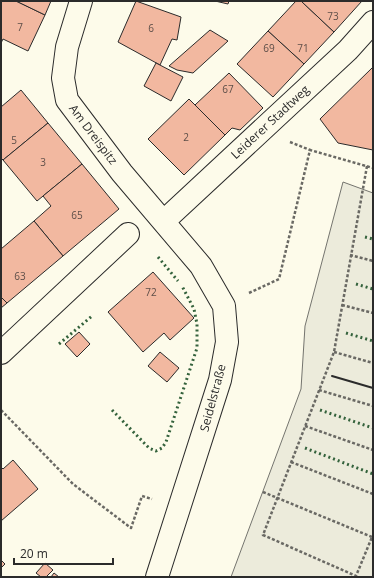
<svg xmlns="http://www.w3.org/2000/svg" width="374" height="578" viewBox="0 0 374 578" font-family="'Open Sans',sans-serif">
<rect width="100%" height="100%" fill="#fdfbea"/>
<!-- green -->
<polygon fill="#ecebdb" stroke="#74746e" points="343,182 373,193 373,577 231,577 301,389 305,326"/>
<!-- building -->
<g fill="#f2b8a0" stroke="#2b2b2b">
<polygon points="1,1 16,1 45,15 28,51 3,39 1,43"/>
<polygon points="16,1 51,1 45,15"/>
<polygon points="136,1 181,17 177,40 172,39 160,65 118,42"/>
<polygon points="215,1 229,1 228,4"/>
<polygon points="296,1 301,1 334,32 304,64 268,31"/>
<polygon points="301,1 362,1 334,32"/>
<polygon points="210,30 228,41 193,73 177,70 169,66"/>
<polygon points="268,31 304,64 273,97 237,64"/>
<polygon points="156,63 183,77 171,101 144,86"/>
<polygon points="373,67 373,150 338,143 320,119"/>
<polygon points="229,73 263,108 240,130 232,128 225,135 195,105"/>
<polygon points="21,90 48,123 3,160 1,158 1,107"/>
<polygon points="189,99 225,135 184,175 148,139"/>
<polygon points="48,123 82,164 37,201 3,160"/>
<polygon points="82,164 119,209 63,256 34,221 51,206 43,196"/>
<polygon points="34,221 63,256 7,303 1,297 1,249"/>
<polygon points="153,272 194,318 170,340 164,333 143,352 108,312"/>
<polygon points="1,297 7,303 1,308"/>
<polygon points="79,332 90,344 77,357 65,344"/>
<polygon points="160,352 179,368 167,382 148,366"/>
<polygon points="13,460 38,489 1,521 1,467 3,469"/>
<polygon points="1,560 5,564 1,568"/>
<polygon points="45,563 53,570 46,577 41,577 36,573"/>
<polygon points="54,573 59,577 51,577"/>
</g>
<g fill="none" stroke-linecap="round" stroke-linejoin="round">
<!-- minor casing -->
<g stroke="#2b2b2b" stroke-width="24">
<g id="minor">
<path id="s1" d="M81,1L67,47L63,78L67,100L122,173L201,266L224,306L227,342L220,380L157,577"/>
<path id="s2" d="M164,221L348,50L373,22"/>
<polyline points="1,353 128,234"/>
</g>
</g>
<!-- path -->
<g stroke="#6a6964" stroke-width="2.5" stroke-dasharray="3 2" stroke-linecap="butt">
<polyline points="290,142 310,150"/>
<polyline points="367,166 334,352 263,535 356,576 372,537"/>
<polyline points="350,255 373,261"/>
<polyline points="249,293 279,279 310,150 373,168"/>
<polyline points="342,305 373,313"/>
<polyline points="334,352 373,363"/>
<polyline points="319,390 373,406"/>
<polyline points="1,410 73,484 131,528 142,496 152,499"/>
<polyline points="305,426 373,450"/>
<polyline points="291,462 373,494"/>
<polyline points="263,492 372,537"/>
</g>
<!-- minor -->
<use href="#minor" stroke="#fdfbea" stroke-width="22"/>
<!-- hedge -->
<g stroke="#34623c" stroke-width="3" stroke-dasharray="2 3" stroke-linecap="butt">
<polyline points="365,237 373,239"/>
<polyline points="158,257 178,281"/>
<polyline points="356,284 373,289"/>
<polyline points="346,333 373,341"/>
<polyline points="59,344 92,316"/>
<polyline points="112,410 149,448 156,451 162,448 166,442 197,348 197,324 194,309 182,286"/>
<polyline points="320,410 373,428"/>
<polyline points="305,448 373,474"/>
</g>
<!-- wall -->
<polyline stroke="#2b2b2b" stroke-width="2" points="332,376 373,388"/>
</g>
<g text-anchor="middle" stroke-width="3" stroke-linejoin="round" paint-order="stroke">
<!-- number labels -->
<g font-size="10" fill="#5d4e48">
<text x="333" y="20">73</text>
<text x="20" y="31">7</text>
<text x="151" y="32">6</text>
<text x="269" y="52">69</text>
<text x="303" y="52">71</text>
<text x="228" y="93">67</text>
<text x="186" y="141">2</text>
<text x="14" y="144">5</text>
<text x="43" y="166">3</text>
<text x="77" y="219">65</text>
<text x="20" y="280">63</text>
<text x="151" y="296">72</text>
</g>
<!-- street labels -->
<g font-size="12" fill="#2b2b2b" stroke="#fdfbea">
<text dy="4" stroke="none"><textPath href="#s2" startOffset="145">Leiderer Stadtweg</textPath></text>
<text dy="4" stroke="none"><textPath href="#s1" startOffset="145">Am Dreispitz</textPath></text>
<text transform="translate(213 398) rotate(-75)" y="4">Seidelstraße</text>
</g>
</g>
<!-- border -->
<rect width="374" height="578" fill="none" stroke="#2b2b2b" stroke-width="4"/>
<!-- scale -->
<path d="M14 558v6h99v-6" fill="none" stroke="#2b2b2b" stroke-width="2"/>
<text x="20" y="558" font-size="12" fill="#2b2b2b" stroke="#fdfbea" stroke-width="3" paint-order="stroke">20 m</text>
</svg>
